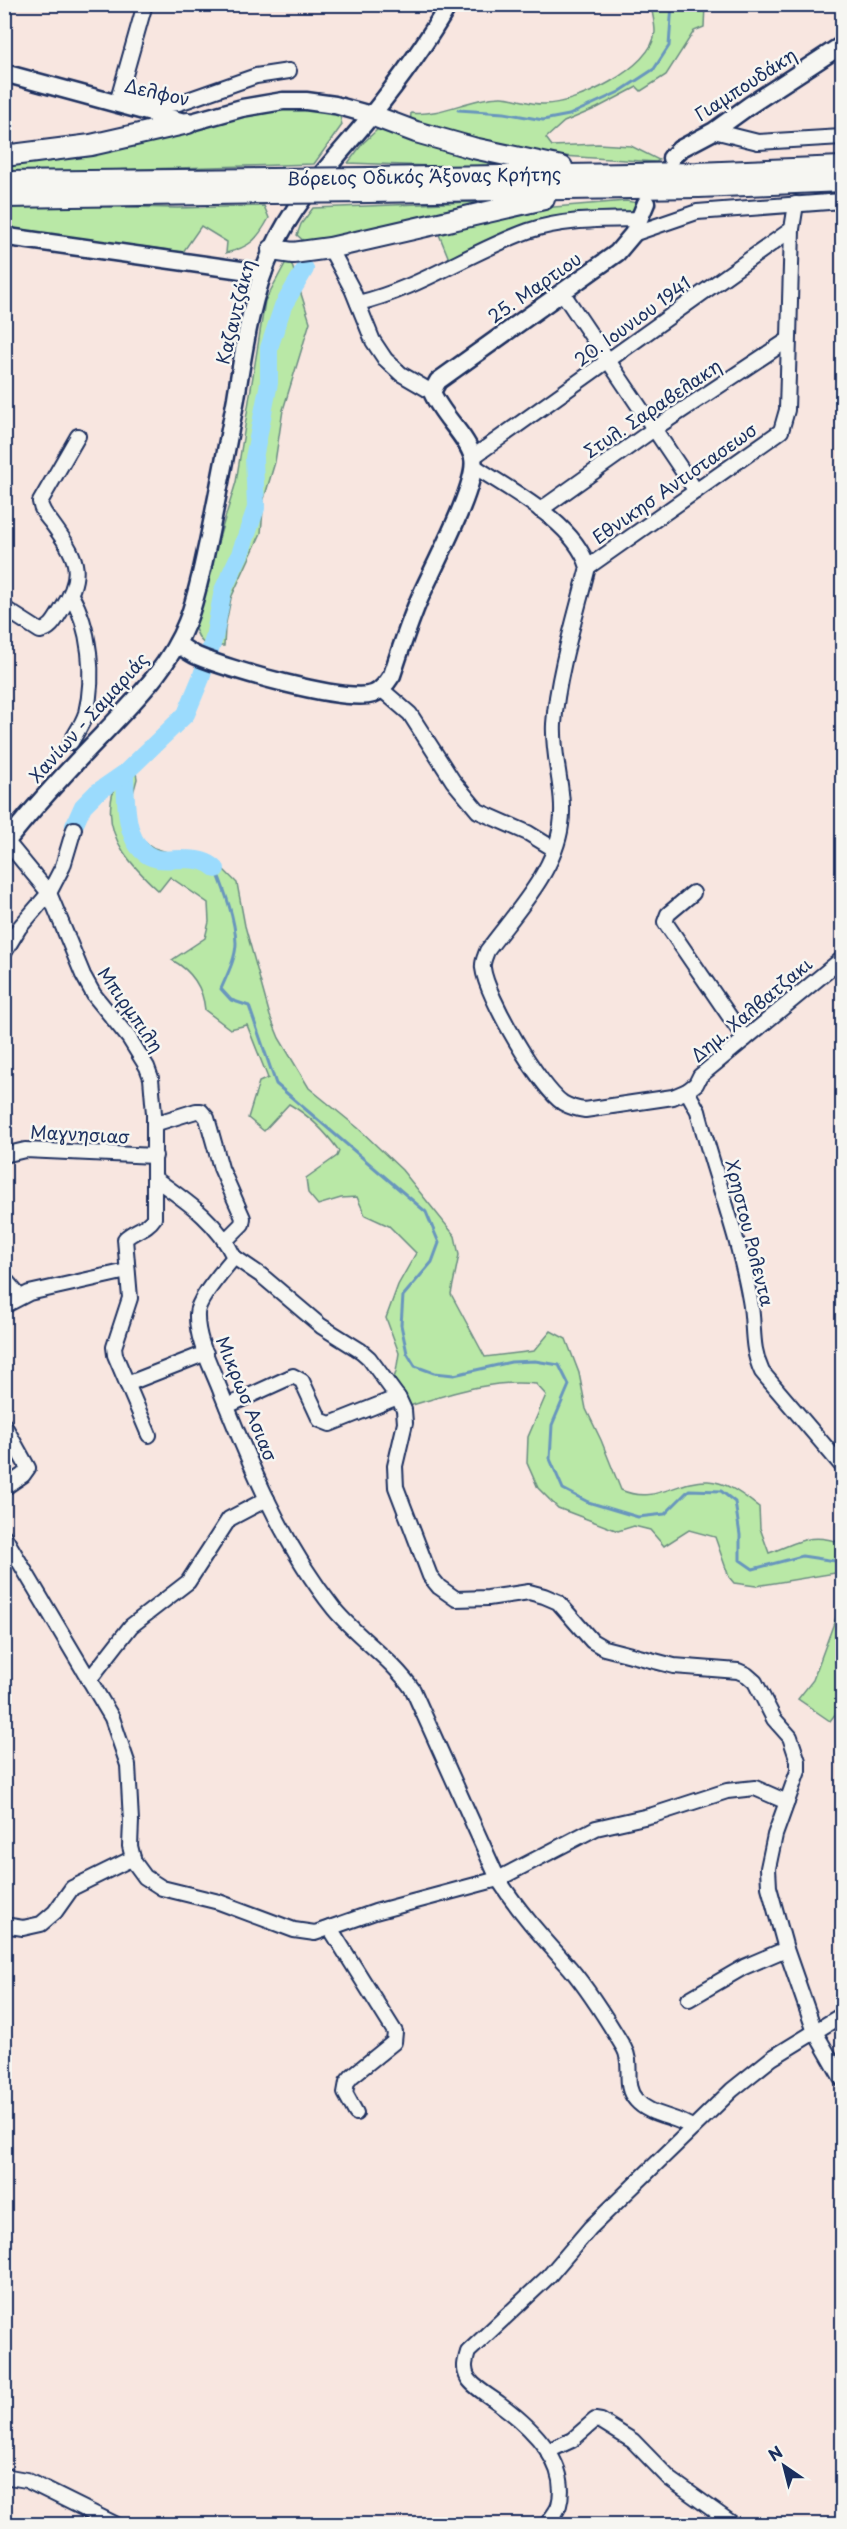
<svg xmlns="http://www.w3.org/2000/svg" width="847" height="2529" viewBox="0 0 847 2529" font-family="'Playpen Sans',sans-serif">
<rect width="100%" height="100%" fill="#f8e6e0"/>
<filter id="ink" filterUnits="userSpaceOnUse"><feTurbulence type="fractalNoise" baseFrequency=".0167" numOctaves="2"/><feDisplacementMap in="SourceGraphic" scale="12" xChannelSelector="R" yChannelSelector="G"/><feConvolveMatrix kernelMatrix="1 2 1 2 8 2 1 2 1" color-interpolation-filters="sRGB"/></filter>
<g filter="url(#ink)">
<!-- green -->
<g fill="#b9e8a6" stroke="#6a8c82" stroke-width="1.5">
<path d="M651,5H705L704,27L694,31L666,75L641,91L637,87L597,108L564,122L546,138L552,146L598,144L631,146L659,160L656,162L515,153L410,123L411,113C441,117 470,97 501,97C514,97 528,104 542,104C573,106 653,68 655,32C655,23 652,13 651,5Z"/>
<polygon points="306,108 329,111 340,116 342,125 314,164 5,173 4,160 258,110"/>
<polygon points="378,129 387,131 523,166 461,167 348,163 363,143"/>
<polygon points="500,201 327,242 305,242 297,235 301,224 313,208"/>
<polygon points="626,201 638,203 632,215 492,239 449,259 436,227 518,210"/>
<path d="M79,206L177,208L264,206L269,218C257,240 250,247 226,253L227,242L201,226L183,252L5,228V207Z"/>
<path d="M290,259L310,322L283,410L275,462L264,499L261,533L231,598L225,628L224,646C202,647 201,644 193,624L236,482L265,301L286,262Z"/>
<path d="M134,759L137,779L132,797L133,813L142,840L154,848L167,852L210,856L237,883L245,926L270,1016L279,1038L309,1088L358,1128L402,1170L455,1236L459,1255L451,1294L485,1357L534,1351L551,1331L566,1339L579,1373L586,1409L601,1440L621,1490C655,1505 676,1480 708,1481C728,1482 744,1496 759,1507L760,1528L769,1553C800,1542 809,1532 842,1543V1574L841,1572L756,1586L734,1583L729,1577L715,1537L689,1530L664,1546L650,1530L634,1526L618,1531L558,1508L538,1488L527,1463L528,1437L546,1395L536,1384C488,1378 441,1397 396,1410L388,1395L396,1372L399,1353L386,1318L398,1285L416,1253L389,1226L365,1215L357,1197L341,1198L318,1205L308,1193L306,1178L337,1156L339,1151C325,1131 310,1116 289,1104L264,1131L248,1118L259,1082L268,1078L247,1025L230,1029L205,1010C203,988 192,971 172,960L205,938L209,922L208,903L170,877L159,891C134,868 106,840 111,803C112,791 117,784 117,771Z"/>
<polygon points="842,1601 842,1717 836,1713 830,1721 798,1699 813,1680"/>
</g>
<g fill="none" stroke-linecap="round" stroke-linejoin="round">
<!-- stream -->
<g stroke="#6896bd" stroke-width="3">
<polyline points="458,110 504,113 543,120 569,115 619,92 654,69 669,46 672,4"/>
<path d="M216,869C225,892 235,918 236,943C236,958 227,975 221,989L231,1000L249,1006L276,1084L426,1212L439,1243L432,1262L403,1296L401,1325L407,1353L415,1366L434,1373L454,1375L511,1362L535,1361L559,1365L569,1385L552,1425L550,1459L563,1489L588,1502L638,1517L665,1514L689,1490L721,1491L735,1502L740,1535V1560L753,1569L802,1556L842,1562"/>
</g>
<!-- river -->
<g stroke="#9bdbfd" stroke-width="18">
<path d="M125,773C126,799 123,852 158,859C165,860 174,859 182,859C195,860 206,859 216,869"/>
<polyline points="74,826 83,806 96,793 125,773 186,714 201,678 214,638 223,590 240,554 256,508 254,458 269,383 269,348 283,306 305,269"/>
</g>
<!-- minor casing -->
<g stroke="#1b2f5e" stroke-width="18">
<g id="minor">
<polyline points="119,97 167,104 179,103 256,76 289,71"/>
<polyline points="117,103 145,4"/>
<polyline points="714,131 758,142 842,137"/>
<polyline points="633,234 697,212 842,201"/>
<polyline points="330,248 352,289 373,341 385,359 401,374 432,392"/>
<polyline points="562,292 696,491"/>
<path d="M358,303C418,289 470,252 528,231C563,219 602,220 639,219"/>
<polyline points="473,457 792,229 796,204"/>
<path d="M474,466C511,491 574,522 588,567C576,615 557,676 554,724C552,757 566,793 561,825C555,872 514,914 487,951C485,957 482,962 483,968C486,996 540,1088 563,1103C570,1107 577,1109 585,1110L673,1097L687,1091L696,1084L700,1076L842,959"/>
<polyline points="540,510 654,429 788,340"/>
<polyline points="588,567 781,431 787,410 792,229"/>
<path d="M71,595C90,627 95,676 86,713C83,723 76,733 71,742"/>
<path d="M4,608L40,631C52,629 56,618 62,609C87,571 75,555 51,522C46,516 41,510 40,502L78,436"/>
<polyline points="381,689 410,714 453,781 478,811 528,833 554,849"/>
<path d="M7,842L49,893L83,975L94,995L129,1038L147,1067L151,1078L154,1114V1218C147,1229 134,1230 125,1239L130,1298L114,1347L115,1355L149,1435"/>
<polyline points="693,893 668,914 665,922 745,1039"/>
<polyline points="4,953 19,928 49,893 63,866 74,829"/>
<path d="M687,1091L698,1111C714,1174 739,1236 750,1300C755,1326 750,1346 762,1372L842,1466"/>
<polyline points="154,1124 196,1111 201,1111 207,1118 221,1168 243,1218 242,1224 226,1240"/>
<polyline points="4,1155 25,1150 155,1156"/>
<path d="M154,1178C186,1201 217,1221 234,1257C224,1270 197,1299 197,1314C196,1340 212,1368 221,1392C251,1467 283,1545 334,1609C358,1638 392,1659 413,1690L498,1879C520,1913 543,1938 570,1968C591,1993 608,2021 624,2048C634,2065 622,2085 636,2100C651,2117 675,2115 693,2128"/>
<polyline points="234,1257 262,1276 321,1326 361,1351 369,1358 399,1399 404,1410 405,1423 395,1466 396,1487 430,1576 439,1587 456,1599 488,1598 529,1592 544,1596 558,1602 592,1641 604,1648 674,1666 738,1671 747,1675 755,1682 774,1719 790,1737 798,1761 798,1771 775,1835 768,1868 769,1887 786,1949 815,2032 842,2079"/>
<polyline points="4,1278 19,1296"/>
<polyline points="4,1306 29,1293 127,1271"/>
<polyline points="127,1384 206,1353"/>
<polyline points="227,1406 293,1376 302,1381 320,1420 330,1424 398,1397"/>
<polyline points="4,1425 28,1468 23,1475 4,1488"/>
<polyline points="4,1536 112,1718 128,1765 131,1821 130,1846 134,1862 145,1877 162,1888 219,1902 294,1930 315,1933 375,1912 498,1879 596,1828 653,1815 727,1791 755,1788 787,1802"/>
<polyline points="89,1680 131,1626 188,1582 229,1519 267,1499"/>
<polyline points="4,1925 23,1928 41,1924 55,1912 72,1888 133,1858"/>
<polyline points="330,1928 395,2032 394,2042 352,2076 347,2082 345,2093 356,2113"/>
<polyline points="689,1999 744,1967 786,1949"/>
<polyline points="548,2451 572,2440 595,2420 601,2421 633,2441 670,2479 733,2524"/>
<polyline points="4,2476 26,2480 115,2524"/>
<path d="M547,2524C551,2518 557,2512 559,2505C570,2463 530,2426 500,2404C491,2397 474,2388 468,2378C463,2369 465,2362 468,2352L549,2276L590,2228L732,2090L772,2058L842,2015"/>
</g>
</g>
<!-- major casing -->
<g stroke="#1b2f5e" stroke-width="21">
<g id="major">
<polyline points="4,73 188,123 242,108 283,101 306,101 335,105 371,115"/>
<polyline points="671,158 680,149 714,131 750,105 842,45"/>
<polyline points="4,239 8,237 263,273"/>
<path d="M177,644C184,648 190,653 197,656C227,669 344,703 373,694C381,691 387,683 392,675C400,651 408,626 418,602C430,573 479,484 473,458C468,437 441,415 432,392L438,381L617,253L633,234L646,203"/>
<path d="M4,845C34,806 68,770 102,735C135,700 169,668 187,622C197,597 202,569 208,542C218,494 227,446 236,398C244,348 251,297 272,251C295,199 335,160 370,117C399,81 426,44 449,4"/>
</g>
</g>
<!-- highway casing -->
<g stroke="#1b2f5e" stroke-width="24">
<g id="highway">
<polyline points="371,115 416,132 473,148 562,167"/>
<polyline points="4,156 91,145 188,123"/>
<polyline points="368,178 697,173 842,167"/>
<polyline points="4,182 272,179"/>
<polyline points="368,192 699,187 842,181"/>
<polyline points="4,197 272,193"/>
<polyline points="4,237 8,237"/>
<polyline points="272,250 293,253 330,248 544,199"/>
</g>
</g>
<!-- minor -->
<use href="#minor" stroke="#f6f6f2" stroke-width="14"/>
<!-- major -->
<use href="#major" stroke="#f6f6f2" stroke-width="16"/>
<!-- highway -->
<use href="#highway" stroke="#f6f6f2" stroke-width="20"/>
<!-- highway-bridge casing -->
<g stroke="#1b2f5e" stroke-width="24" stroke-linecap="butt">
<g id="highway-bridge">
<polyline points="272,179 368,178"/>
<polyline points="272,193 368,192"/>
</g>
</g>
<!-- highway-bridge -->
<use href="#highway-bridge" stroke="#f6f6f2" stroke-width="20"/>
</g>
</g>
<g text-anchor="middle" stroke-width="5" stroke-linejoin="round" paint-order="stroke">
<!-- street labels -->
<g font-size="18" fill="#1b2f5e" stroke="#f6f6f2">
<text transform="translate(746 85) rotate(-33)" y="6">Γιαμπουδάκη</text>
<text transform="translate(157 93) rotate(13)" y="6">Δελφον</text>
<text transform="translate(424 177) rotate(-1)" y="6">Βόρειος Οδικός Άξονας Κρήτης</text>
<text transform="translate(535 288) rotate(-35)" y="6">25. Μαρτιου</text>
<text transform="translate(236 312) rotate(-76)" y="6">Καζαντζάκη</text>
<text transform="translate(633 322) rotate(-36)" y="6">20. Ιουνιου 1941</text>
<text transform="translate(653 409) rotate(-34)" y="6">Στυλ. Σαραβελακη</text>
<text transform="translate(675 484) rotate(-35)" y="6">Εθνικησ Αντιστασεωσ</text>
<text transform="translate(89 718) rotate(-48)" y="6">Χανίων - Σαμαριάς</text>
<text transform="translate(130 1010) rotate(55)" y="6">Μπιρμπιλη</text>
<text transform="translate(752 1010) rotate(-40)" y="6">Δημ. Χαλβατζακι</text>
<text transform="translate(80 1135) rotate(3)" y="6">Μαγνησιασ</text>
<text transform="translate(749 1233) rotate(76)" y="6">Χρηστου Ρολεντα</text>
<text transform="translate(246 1399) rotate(68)" y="6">Μικρωσ Ασιασ</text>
</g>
</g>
<!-- margin -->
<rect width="847" height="2529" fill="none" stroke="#f6f6f2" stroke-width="24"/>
<rect x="12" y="12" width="823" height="2505" fill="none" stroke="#1b2f5e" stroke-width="2" filter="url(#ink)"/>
<!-- north arrow -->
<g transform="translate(784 2466) rotate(325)" stroke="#f6f6f2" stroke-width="4.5" paint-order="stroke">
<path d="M0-4.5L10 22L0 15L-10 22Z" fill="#1b2f5e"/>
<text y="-9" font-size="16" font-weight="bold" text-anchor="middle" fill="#1b2f5e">N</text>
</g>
</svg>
